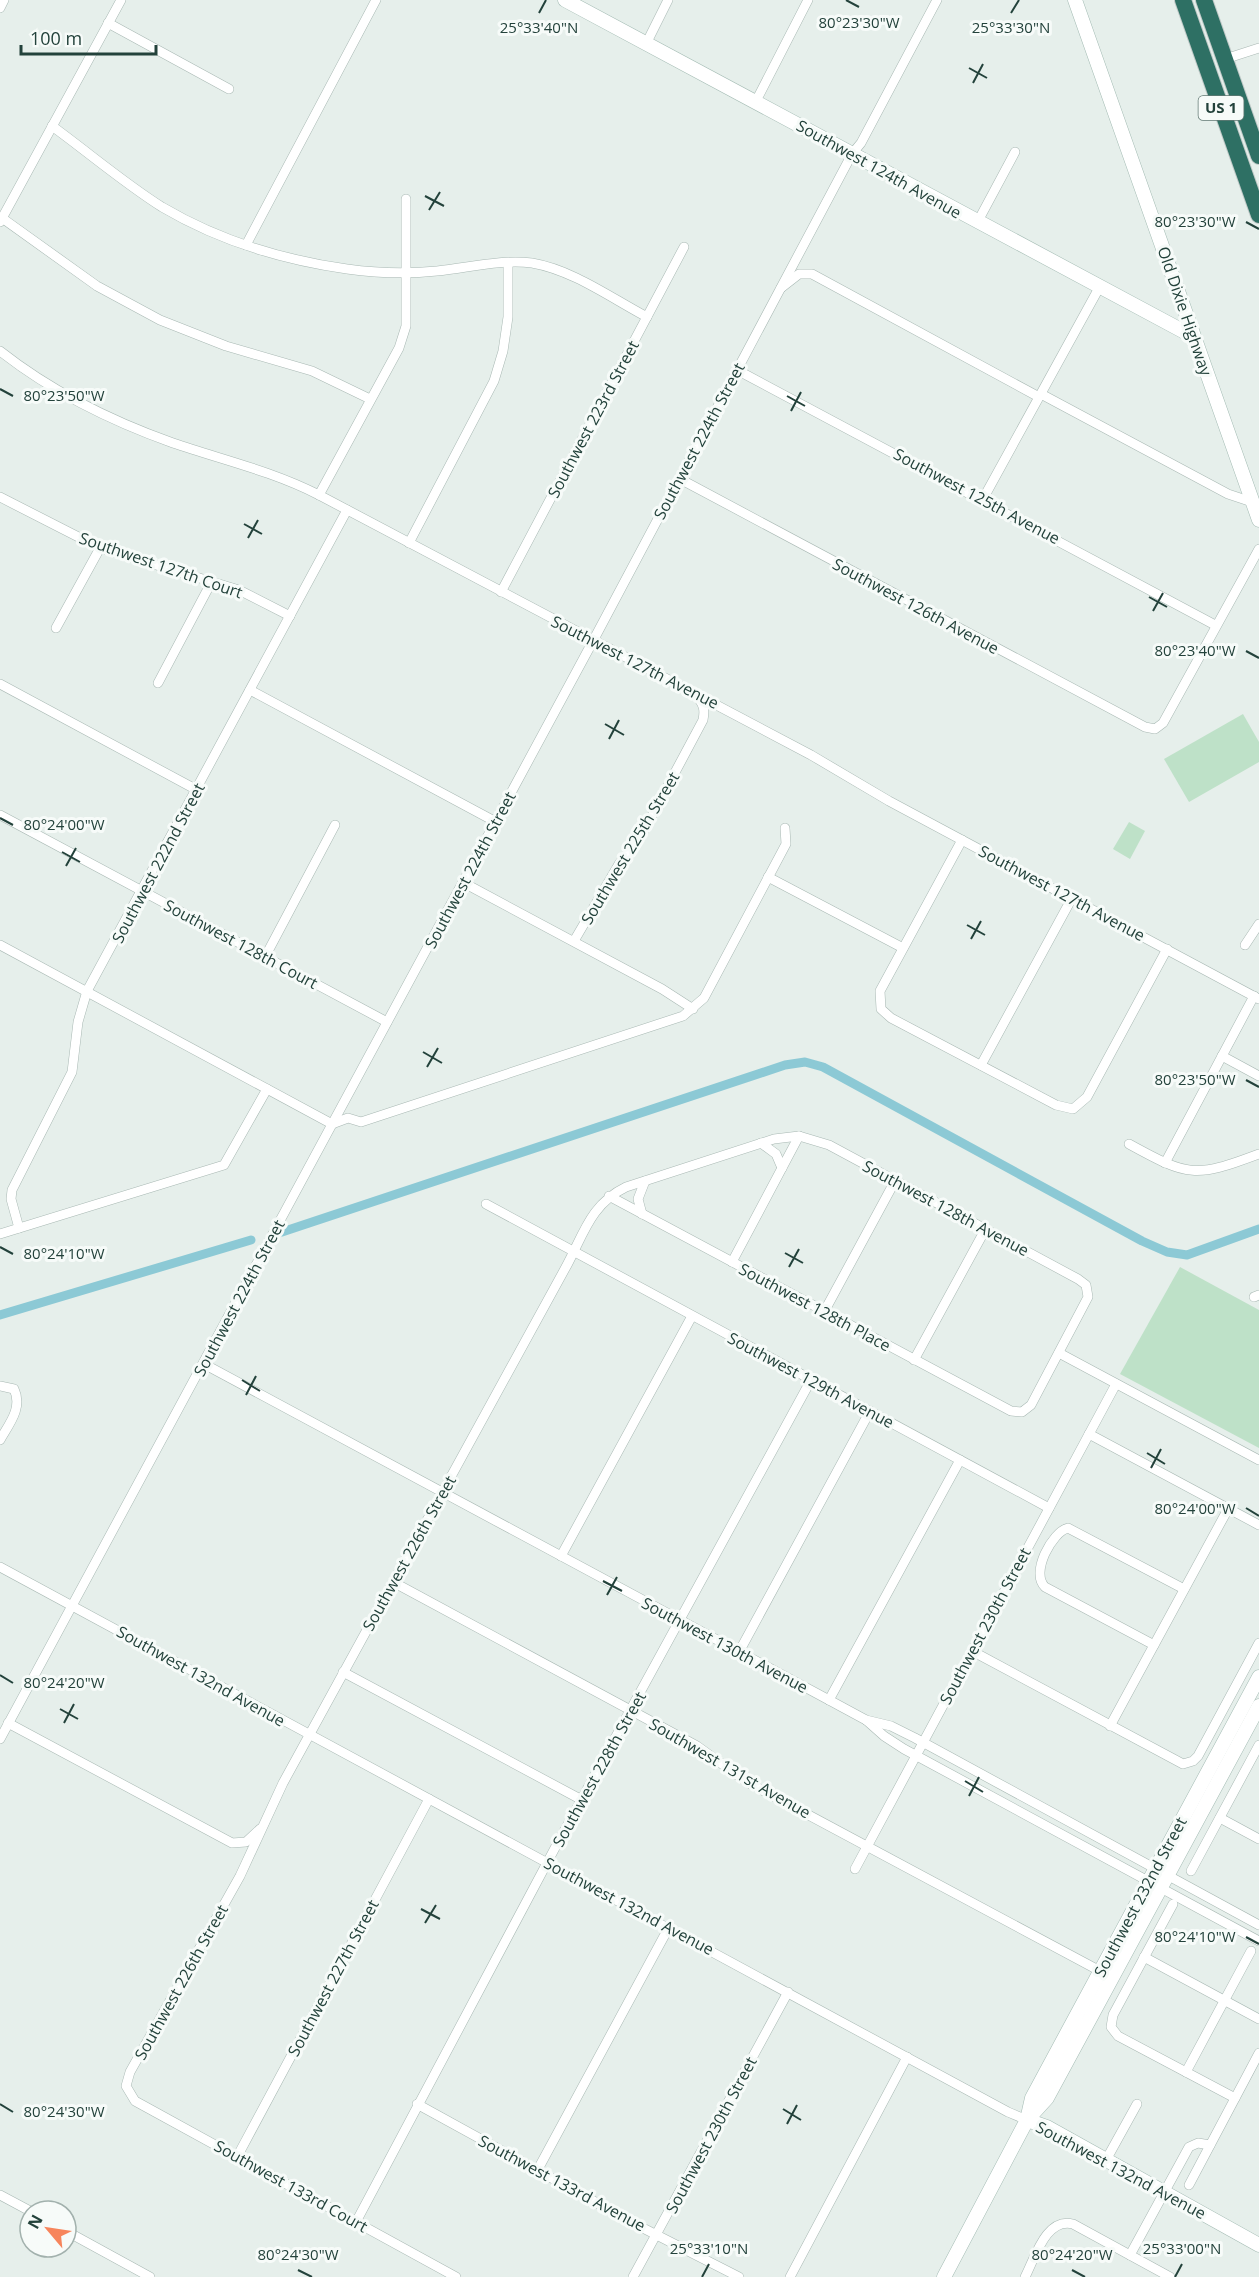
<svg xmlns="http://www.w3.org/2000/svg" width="1259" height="2277" viewBox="0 0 1259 2277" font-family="'Open Sans',sans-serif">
<rect width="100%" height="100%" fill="#e6efeb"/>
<!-- green -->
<g fill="#bee1c8">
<polygon points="1243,714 1259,742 1259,762 1189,802 1164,759"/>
<polygon points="1129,822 1145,831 1130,859 1113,849"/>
<polygon points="1180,1267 1259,1310 1259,1448 1120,1374"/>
</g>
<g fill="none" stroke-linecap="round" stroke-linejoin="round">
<!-- canal -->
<g stroke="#8cc9d5" stroke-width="9">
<polyline points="282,1232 785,1065 805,1062 823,1067 1142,1241 1167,1252 1187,1255 1259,1229"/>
<polyline points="0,1315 251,1240"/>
</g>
<!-- street casing -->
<g stroke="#a8b8b3" stroke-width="10">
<g id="street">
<polyline points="0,8 4,0"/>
<polyline points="108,23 229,89"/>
<polyline points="646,44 668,0"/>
<polyline points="1225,59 1259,48"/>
<polyline points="755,103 808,0"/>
<path d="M52,126C89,153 124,183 162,207C218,240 283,260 347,269C376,273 408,274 437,271C468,268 501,259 532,263C573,270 611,298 647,317"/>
<polyline points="2,218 97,286 160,320 226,346 312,371 370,399"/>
<polyline points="0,222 121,0"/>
<polyline points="977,223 1015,152"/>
<polyline points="246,245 376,0"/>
<polyline points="781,288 799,274 812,274 1039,397"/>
<path d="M0,351C52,392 111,421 173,443C223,460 272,471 319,495L811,755L889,801L1259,999"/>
<polyline points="737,370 1215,625"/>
<polyline points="1041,394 1228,494 1252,502"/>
<polyline points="680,479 1145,727 1155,729 1163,723 1259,549"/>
<polyline points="319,495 399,348 406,326 406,199"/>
<polyline points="0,497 100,548 239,590 290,616"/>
<polyline points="983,499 1099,288"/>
<polyline points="409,543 494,381 503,351 508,317 508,263"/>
<polyline points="501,592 684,247"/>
<polyline points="56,628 100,548"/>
<polyline points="158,683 212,581"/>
<polyline points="0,684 197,790"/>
<polyline points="250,690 496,822"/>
<polyline points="0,815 387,1022"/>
<polyline points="962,840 880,991 881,1009 891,1018 1056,1105 1073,1109 1087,1097 1167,949"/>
<polyline points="768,877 903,948"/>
<polyline points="464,883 662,989 693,1009"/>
<path d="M574,941L619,864L640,838L703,720C705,710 704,704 696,696"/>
<polyline points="0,945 332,1124 348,1118 361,1122 683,1016 704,998 786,844 785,828"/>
<polyline points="1245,945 1259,924"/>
<polyline points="265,957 335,825"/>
<polyline points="1222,1056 1259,1076"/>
<polyline points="981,1065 1072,898"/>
<polyline points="761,1143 776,1154 782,1168"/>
<path d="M1129,1144C1189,1177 1195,1178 1259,1154"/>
<polyline points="1165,1163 1254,996"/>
<polyline points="486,1204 1049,1508"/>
<polyline points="642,1214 638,1199 645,1181"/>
<polyline points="19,1228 11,1199 12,1190 72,1072 78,1022 87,991 347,510"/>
<polyline points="0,1234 224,1165 267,1089"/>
<polyline points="732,1262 799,1136"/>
<polyline points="1254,1297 1259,1295"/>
<polyline points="824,1312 895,1181"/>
<polyline points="1059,1353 1259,1460"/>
<polyline points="914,1360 985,1230"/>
<polyline points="204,1364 829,1700 866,1720 891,1726 915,1738 1259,1925"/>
<path d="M0,1386L14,1389C23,1408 9,1424 0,1440"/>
<polyline points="1089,1434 1259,1525"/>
<polyline points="561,1556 692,1316"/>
<polyline points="0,1567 1008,2112 1027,2120"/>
<polyline points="393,1582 697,1746 747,1782 1100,1971"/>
<path d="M1154,1645L1045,1587C1030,1573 1052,1532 1068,1528L1184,1589"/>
<polyline points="972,1651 1183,1764 1193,1761 1198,1756 1259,1643"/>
<polyline points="739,1652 870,1411"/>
<polyline points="343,1672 582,1800"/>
<polyline points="829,1700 960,1460"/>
<polyline points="866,1720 884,1736 904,1749 1259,1941"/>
<polyline points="8,1723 232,1843 246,1842 260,1829"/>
<polyline points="1110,1726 1228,1509"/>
<polyline points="0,1739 593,641 852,154 861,143 937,0"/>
<polyline points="1220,1818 1259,1839"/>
<polyline points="855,1869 1116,1384"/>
<polyline points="1191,1871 1259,1745"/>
<polyline points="1173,1904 1113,2015 1111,2027 1118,2036 1235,2098"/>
<polyline points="1144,1957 1259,2019"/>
<polyline points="1186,2072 1251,1951"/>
<polyline points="417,2104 639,2226 739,2277"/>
<polyline points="237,2157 429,1799"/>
<polyline points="1106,2160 1137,2104"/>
<polyline points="537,2171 669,1927"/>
<polyline points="1189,2185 1259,2053"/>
<polyline points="0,2195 30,2211"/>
<polyline points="356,2222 556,1846 811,1380"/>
<polyline points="66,2231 150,2277"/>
<polyline points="1130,2255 1189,2147 1198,2143 1210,2145"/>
<path d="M456,2277L135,2101L126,2086L130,2072L240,1876L283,1783L567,1265C584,1233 591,1204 626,1187L774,1139L799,1136L829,1145L1078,1279L1086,1285L1088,1297L1031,1405L1022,1412L1011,1411L609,1196"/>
<polyline points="633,2277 788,1992"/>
<polyline points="790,2277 907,2057"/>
<path d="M1025,2277C1035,2258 1046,2217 1073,2224L1170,2277"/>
</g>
</g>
<!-- secondary casing -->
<g stroke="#a3bbb3" stroke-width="15">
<g id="secondary">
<polyline points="565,0 1194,337"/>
<polyline points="1075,0 1259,520"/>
<polyline points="1027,2120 1032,2098 1259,1677"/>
<polyline points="1027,2120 1047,2127 1259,2245"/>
<polyline points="944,2277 1027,2120 1047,2098 1259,1706"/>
</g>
</g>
<!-- highway casing -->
<g stroke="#c1cac8" stroke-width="18">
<g id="highway">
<polyline points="1183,0 1259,215"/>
<polyline points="1204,0 1259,156"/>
</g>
</g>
<!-- street -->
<use href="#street" stroke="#fff" stroke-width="9"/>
<!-- secondary -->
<use href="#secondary" stroke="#fff" stroke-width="14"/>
<!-- highway -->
<use href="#highway" stroke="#2e7064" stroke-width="16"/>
</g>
<!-- ticks -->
<path fill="none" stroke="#23423b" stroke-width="2" d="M846,0L859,7M539,13L546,0M1011,13L1019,0M969,68L987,78M973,83L983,64M425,196L444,206M429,210L440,192M1246,222L1259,229M0,389L13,396M787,396L805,406M791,411L801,392M244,524L262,534M248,538L258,520M1149,597L1167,607M1153,611L1163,593M1246,651L1259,658M605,724L624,735M609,739L619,720M0,818L13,825M62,852L80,862M66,866L76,848M967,925L985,935M971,939L981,921M423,1052L442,1063M427,1067L438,1048M1246,1080L1259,1087M0,1247L13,1254M785,1253L803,1263M789,1267L799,1249M242,1380L260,1391M246,1395L256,1376M1147,1453L1165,1464M1151,1468L1161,1449M1246,1508L1259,1516M603,1581L622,1591M607,1595L617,1577M0,1675L13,1683M60,1709L78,1719M64,1723L74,1704M965,1781L983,1792M969,1796L979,1777M421,1909L440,1919M425,1923L436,1905M1246,1937L1259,1944M0,2104L13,2112M783,2109L801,2120M787,2124L797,2105M298,2270L312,2277M1072,2270L1085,2277M702,2277L709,2264M1175,2277L1182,2264"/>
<g text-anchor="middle" stroke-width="6" stroke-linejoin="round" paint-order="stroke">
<!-- shield labels -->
<rect fill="#f7fbf9" stroke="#637a74" stroke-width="1.5" x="1198.5" y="96" width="45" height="24" rx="4.5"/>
<g font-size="15" font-weight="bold" fill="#23423b">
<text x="1221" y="113">US 1</text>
</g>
<!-- street labels -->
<g font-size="16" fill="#23423b" stroke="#f7fbf9">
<text transform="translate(879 169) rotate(29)" y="6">Southwest 124th Avenue</text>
<text transform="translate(1185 311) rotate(71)" y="6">Old Dixie Highway</text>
<text transform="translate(593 419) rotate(-62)" y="6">Southwest 223rd Street</text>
<text transform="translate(699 441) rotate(-62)" y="6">Southwest 224th Street</text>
<text transform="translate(977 496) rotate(28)" y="6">Southwest 125th Avenue</text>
<text transform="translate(161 565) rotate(19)" y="6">Southwest 127th Court</text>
<text transform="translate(916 606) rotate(28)" y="6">Southwest 126th Avenue</text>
<text transform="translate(635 662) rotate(27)" y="6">Southwest 127th Avenue</text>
<text transform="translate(630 848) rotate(-59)" y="6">Southwest 225th Street</text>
<text transform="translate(158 863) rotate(-62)" y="6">Southwest 222nd Street</text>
<text transform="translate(470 870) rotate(-62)" y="6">Southwest 224th Street</text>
<text transform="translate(1062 893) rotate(28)" y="6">Southwest 127th Avenue</text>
<text transform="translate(241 944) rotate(28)" y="6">Southwest 128th Court</text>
<text transform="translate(946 1208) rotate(28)" y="6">Southwest 128th Avenue</text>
<text transform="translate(239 1298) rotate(-62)" y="6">Southwest 224th Street</text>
<text transform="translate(815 1307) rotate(28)" y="6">Southwest 128th Place</text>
<text transform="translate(811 1380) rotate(28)" y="6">Southwest 129th Avenue</text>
<text transform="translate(409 1553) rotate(-61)" y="6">Southwest 226th Street</text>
<text transform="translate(985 1626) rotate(-62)" y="6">Southwest 230th Street</text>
<text transform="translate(725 1645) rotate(28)" y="6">Southwest 130th Avenue</text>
<text transform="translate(201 1676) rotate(29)" y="6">Southwest 132nd Avenue</text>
<text transform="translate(730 1768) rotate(30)" y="6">Southwest 131st Avenue</text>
<text transform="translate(599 1769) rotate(-61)" y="6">Southwest 228th Street</text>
<text transform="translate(1140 1897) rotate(-62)" y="6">Southwest 232nd Street</text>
<text transform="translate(629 1906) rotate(28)" y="6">Southwest 132nd Avenue</text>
<text transform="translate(333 1978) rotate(-62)" y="6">Southwest 227th Street</text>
<text transform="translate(181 1982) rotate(-61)" y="6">Southwest 226th Street</text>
<text transform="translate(711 2135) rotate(-62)" y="6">Southwest 230th Street</text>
<text transform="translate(1121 2170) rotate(28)" y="6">Southwest 132nd Avenue</text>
<text transform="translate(562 2183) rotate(28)" y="6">Southwest 133rd Avenue</text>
<text transform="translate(291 2186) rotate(29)" y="6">Southwest 133rd Court</text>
</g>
</g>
<g font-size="15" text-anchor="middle" fill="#23423b" stroke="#f7fbf9" stroke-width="6" stroke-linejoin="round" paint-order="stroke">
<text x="859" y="28">80°23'30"W</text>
<text x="539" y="33">25°33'40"N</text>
<text x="1011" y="33">25°33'30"N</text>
<text x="1195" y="227">80°23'30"W</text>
<text x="64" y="401">80°23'50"W</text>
<text x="1195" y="656">80°23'40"W</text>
<text x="64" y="830">80°24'00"W</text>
<text x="1195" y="1085">80°23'50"W</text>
<text x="64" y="1259">80°24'10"W</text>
<text x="1195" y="1514">80°24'00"W</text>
<text x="64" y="1688">80°24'20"W</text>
<text x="1195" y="1942">80°24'10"W</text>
<text x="64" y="2117">80°24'30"W</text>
<text x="709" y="2254">25°33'10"N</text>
<text x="1182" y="2254">25°33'00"N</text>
<text x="298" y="2260">80°24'30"W</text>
<text x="1072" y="2260">80°24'20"W</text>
</g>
<!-- north arrow -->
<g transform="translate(48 2229) rotate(299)"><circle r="28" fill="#f7fbf9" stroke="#a2b1ad" stroke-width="1.5"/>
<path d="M0-4.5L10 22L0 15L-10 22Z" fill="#f7855c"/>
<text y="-9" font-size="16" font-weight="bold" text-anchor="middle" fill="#23423b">N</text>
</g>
<!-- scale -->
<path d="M21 45v9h135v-9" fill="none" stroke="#23423b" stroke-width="3"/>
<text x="30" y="45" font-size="18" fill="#23423b" stroke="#f7fbf9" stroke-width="4.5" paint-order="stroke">100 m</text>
</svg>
